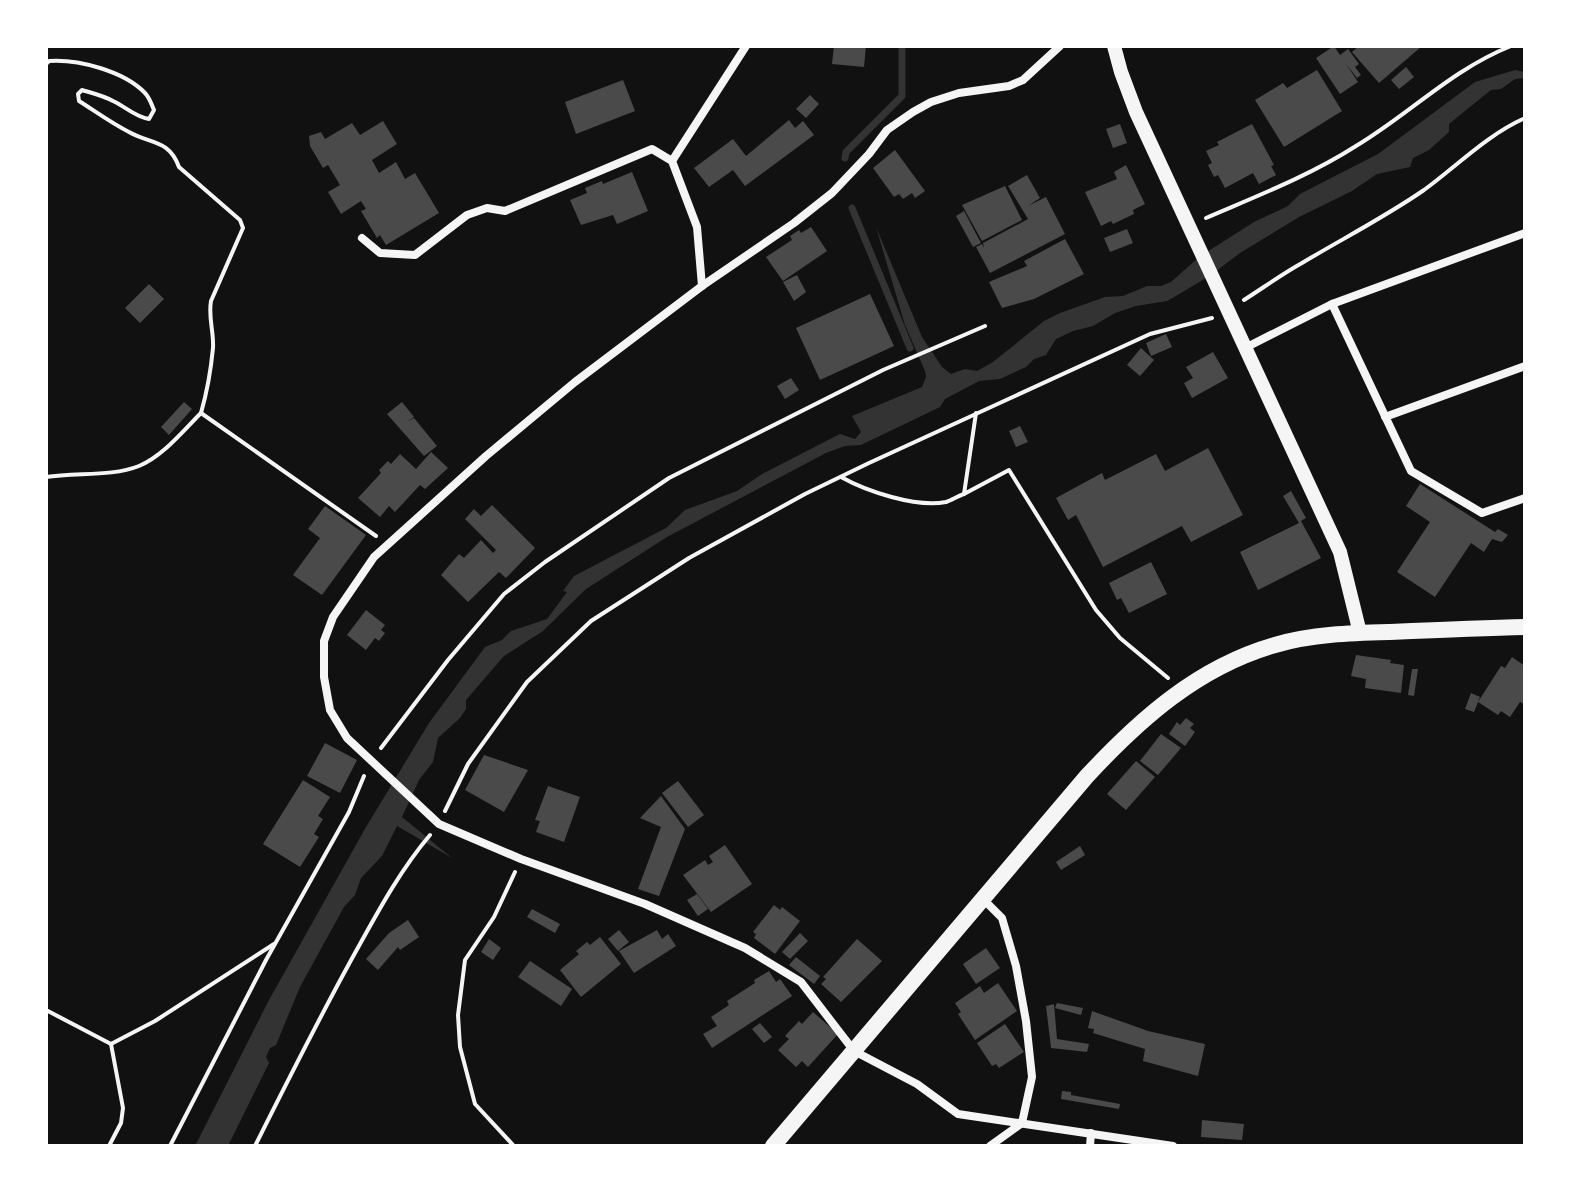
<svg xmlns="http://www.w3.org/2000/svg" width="1571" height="1192" viewBox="0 0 1571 1192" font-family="Jost,sans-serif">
<rect width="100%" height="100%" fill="#111"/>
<!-- water -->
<polygon fill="#333" points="1515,70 1525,72 1525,78 1515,79 1501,89 1491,90 1449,124 1449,132 1429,150 1413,158 1410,167 1377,174 1352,191 1299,217 1240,253 1211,275 1176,296 1167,301 1136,306 1115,313 1093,326 1073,331 1056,339 1046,355 1034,359 1026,367 1000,379 979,381 945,399 940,407 861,445 845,446 826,453 667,537 586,589 543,631 504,656 466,700 466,709 460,718 438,738 433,762 419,780 402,817 452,858 397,826 382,856 361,878 355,895 344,907 300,987 276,1045 270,1048 266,1057 269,1063 228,1146 195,1146 269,1000 366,827 429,723 485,647 502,640 511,631 547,619 567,592 563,591 574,576 666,528 685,510 737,491 762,474 840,434 855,439 861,432 852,416 922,387 926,377 925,371 905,325 876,227 922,337 942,367 951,374 965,369 977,371 993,362 1044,321 1060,313 1105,297 1123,296 1147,286 1161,286 1171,282 1199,257 1254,222 1288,206 1300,194 1378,154 1475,82"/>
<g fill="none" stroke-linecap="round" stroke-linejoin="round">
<!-- stream -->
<g stroke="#333" stroke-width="7">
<polyline points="845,158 846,152 902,96 902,46"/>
<polyline points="852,208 910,348"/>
</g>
</g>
<!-- building -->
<g fill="#4a4a4a">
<polygon points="834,46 866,46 864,67 832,64"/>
<polygon points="1334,46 1340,55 1348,49 1359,64 1355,67 1361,75 1357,78 1346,64 1358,82 1340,94 1316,58"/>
<polygon points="1359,46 1422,46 1379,83 1352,52"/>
<polygon points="1406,67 1414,77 1399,89 1391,80"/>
<polygon points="1317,70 1342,111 1284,147 1255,100 1283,83 1287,88"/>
<polygon points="623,80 635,111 576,134 565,102"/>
<polygon points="810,95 819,104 806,118 796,109"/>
<polygon points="789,120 795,128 803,121 814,135 745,186 733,170 709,187 694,168 733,139 746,156"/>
<polygon points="383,121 397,144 372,160 379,173 396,162 405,179 415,173 439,213 386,245 380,235 377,238 361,211 366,209 361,201 341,214 328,192 340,185 328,165 323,168 310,146 309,136 321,132 325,139 352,123 360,135"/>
<polygon points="1120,124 1127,143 1113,148 1106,129"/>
<polygon points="1252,124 1274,165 1271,166 1276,175 1259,184 1253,173 1225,188 1218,175 1214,177 1208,165 1212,163 1206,151 1219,145 1217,142"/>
<polygon points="895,150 925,191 915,198 912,193 903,199 899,194 894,197 873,168"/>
<polygon points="1126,165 1145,204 1133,210 1134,214 1113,224 1111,221 1101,226 1085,192 1117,179 1114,172"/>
<polygon points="632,172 648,211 617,224 613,215 581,225 570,200 587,193 585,188 602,181 603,184"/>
<polygon points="1027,175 1040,198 1028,206 1046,197 1065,234 990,273 976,247 982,244 984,248 983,243 1028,219 1008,186"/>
<polygon points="1005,186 1022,220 982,241 962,205"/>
<polygon points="964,211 981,243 973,247 956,216"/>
<polygon points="811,227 827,251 783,281 766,257 792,240 790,236 799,230 801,233"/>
<polygon points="1127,229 1133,243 1110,252 1104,238"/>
<polygon points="1065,239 1084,274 1034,299 1002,308 989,282 1027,266 1024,261"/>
<polygon points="797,275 806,292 794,301 783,282"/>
<polygon points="149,284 164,299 140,323 125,308"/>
<polygon points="870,294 894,346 820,380 796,328"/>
<polygon points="1166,334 1172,347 1151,356 1146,343"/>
<polygon points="1141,348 1154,360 1140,376 1127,365"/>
<polygon points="1213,352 1228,378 1192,398 1184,383 1193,378 1186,367"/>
<polygon points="791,378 799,390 785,399 777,386"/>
<polygon points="184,402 192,409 169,435 161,427"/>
<polygon points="402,402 414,417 407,422 414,418 437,446 424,456 387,414"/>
<polygon points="1020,426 1028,442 1016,447 1009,431"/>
<polygon points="1208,448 1243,515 1191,542 1182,526 1103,567 1076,515 1068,520 1056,498 1102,473 1105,480 1156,454 1165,471"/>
<polygon points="431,452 448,468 425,489 420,485 395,512 389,506 380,517 358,498 381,473 379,470 388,461 391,464 400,454 416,469"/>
<polygon points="1420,484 1495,532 1498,529 1508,535 1502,542 1492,539 1484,552 1471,543 1435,597 1397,572 1430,522 1406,506"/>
<polygon points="1291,491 1306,518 1301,521 1321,558 1258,590 1240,552 1299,523 1283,496"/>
<polygon points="492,505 535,548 506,578 499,572 468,602 441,575 459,554 464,558 481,540 493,553 496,550 465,519 474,509 481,516"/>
<polygon points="325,506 366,535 322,595 293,575 320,538 308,529"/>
<polygon points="1151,562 1167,594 1129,613 1121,598 1117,600 1109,583"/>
<polygon points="366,610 385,625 381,630 385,633 379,641 375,638 366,650 347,635"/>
<polygon points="1356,655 1391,660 1390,663 1404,665 1401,693 1365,688 1366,679 1351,676"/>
<polygon points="1512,657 1525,666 1524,704 1520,702 1510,717 1501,711 1498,715 1478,702 1474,712 1465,709 1471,693 1480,697 1478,702 1501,666 1505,668"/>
<polygon points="1412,669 1418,669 1414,696 1408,695"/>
<polygon points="1186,718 1194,724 1190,728 1195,732 1185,746 1169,734 1177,722 1180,725"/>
<polygon points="1161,734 1181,748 1158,775 1140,761"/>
<polygon points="325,743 357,760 340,793 307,776"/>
<polygon points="484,755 528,770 504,812 465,790"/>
<polygon points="1136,761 1155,777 1126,810 1107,794"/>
<polygon points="303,780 330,797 318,816 323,819 314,834 319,837 300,867 263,844"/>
<polygon points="678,781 704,815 688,827 662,793"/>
<polygon points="548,786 580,797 564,842 536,832 540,821 535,820"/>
<polygon points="661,796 685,829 659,896 638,889 661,827 640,818"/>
<polygon points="725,845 752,884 711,912 683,875 705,860 708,865 713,862 709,856"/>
<polygon points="1080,846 1085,855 1061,870 1056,862"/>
<polygon points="697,894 708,909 698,916 687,900"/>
<polygon points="774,905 780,910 782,907 800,921 775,954 754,938 756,934 753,932"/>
<polygon points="532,909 560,924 555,933 527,917"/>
<polygon points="408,920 419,937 400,950 398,947 378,970 366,959 389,933"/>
<polygon points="619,930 629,942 618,951 608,939"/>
<polygon points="657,930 662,939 668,934 676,946 634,973 619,951"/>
<polygon points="800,933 808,941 790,959 782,952"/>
<polygon points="600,937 621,964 581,997 560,970 579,954 576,951 587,942 590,945"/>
<polygon points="489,939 501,948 493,960 481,952"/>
<polygon points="857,939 882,961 841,1002 821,984 826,979 823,977"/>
<polygon points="986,948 1000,968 976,984 963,964"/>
<polygon points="796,957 820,976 814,984 789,965"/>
<polygon points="530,961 572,989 561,1006 518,977"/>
<polygon points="769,971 776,982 780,979 792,996 712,1048 703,1034 717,1026 711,1017 729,1005 727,1001 755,983 754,980"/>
<polygon points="998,983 1017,1011 975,1040 958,1014 961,1012 955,1003 980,986 984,993"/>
<polygon points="1057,1003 1083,1008 1081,1015 1055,1008"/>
<polygon points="1054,1004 1057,1039 1089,1044 1087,1052 1051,1048 1046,1006"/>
<polygon points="1092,1011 1148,1031 1205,1044 1198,1076 1143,1061 1145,1049 1093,1033 1094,1029 1088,1028"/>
<polygon points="813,1012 838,1034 808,1067 802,1061 796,1067 778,1050 789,1039 785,1036 799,1021 802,1024"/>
<polygon points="760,1023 772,1037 764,1043 752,1029"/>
<polygon points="1005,1024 1024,1052 999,1068 996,1064 992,1066 977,1043"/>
<polygon points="1062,1091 1071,1092 1071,1095 1120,1104 1119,1109 1061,1099"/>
<polygon points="1202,1120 1244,1124 1242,1140 1201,1137"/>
</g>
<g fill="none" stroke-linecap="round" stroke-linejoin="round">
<!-- path -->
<g stroke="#f5f5f5" stroke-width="4">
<path d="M46,64L49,61C78,59 124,71 145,93C149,97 152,105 154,110L149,119C135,117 126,107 113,101C104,96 92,93 82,90L78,94L79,101C95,111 111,123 129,132C150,144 169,139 179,167L240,220L243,228L211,301C208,317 214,332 213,348C211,369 207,392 201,413"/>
<path d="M1206,218C1257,196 1309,176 1356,146C1411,113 1451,70 1511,46"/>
<path d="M1244,300C1263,288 1282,274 1302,263C1342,239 1385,217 1424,190C1458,165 1487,135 1525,118"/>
<polyline points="976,413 964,494 1009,470 1096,610 1120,638 1168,678"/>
<path d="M46,477C76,472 111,477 139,466C163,456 183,431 201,413L376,536"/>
<path d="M841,477C866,491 916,508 946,502C952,500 958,496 964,494"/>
<polyline points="381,748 448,660 504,594 545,562 669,478 883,370 985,326"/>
<polyline points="445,811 468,764 527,682 591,621 689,558 805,494 869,463 1150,334 1212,318"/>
<polyline points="46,1010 111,1044 155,1021 274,944"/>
<polyline points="109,1146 121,1123 123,1108 111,1044"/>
<polyline points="170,1146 266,960 349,812 364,776"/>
<path d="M255,1146C289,1078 323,1010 360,944C381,906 402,868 430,835"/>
<polyline points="514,1146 475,1104 460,1047 458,1015 465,960 494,917 515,872"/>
</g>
<!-- minor -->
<g stroke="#f5f5f5" stroke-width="8">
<polyline points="1060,46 1023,80 1009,86 959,93 931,102 913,112 887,130 869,154 832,193 794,223 702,286 575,382 486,456 374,557 333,617 324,641 324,677 330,710 347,738 439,824 521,859 645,904 745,948 801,982 854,1051 917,1084 958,1114 1173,1146"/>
<polyline points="672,161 746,46"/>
<polyline points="362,238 380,253 415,255 467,215 487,208 505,211 652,149 672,161 697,227 702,286"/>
<polyline points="1332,304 1525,233"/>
<polyline points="1247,347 1332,304 1411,471 1482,513 1525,498"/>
<polyline points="1385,417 1525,366"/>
<polyline points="983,899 1002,918 1016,966 1026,1021 1032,1077 1022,1123 990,1146"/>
<polyline points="1090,1146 1091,1133"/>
</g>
<!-- tertiary -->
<polyline stroke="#f5f5f5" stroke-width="14" points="1114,46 1121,72 1136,112 1340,552 1360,633"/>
<!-- secondary -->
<path stroke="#f5f5f5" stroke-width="16" d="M773,1146L1087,776C1140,719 1198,667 1275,645C1312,634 1353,633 1390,632C1435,630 1480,628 1525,627"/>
</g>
<!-- border -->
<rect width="1571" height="1192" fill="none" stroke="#ffffff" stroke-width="96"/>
</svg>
